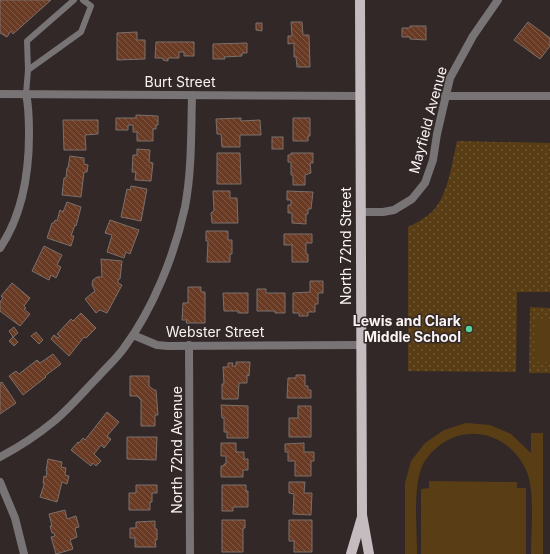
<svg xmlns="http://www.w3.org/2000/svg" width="550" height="554" viewBox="0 0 550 554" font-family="Inter,sans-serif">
<defs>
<pattern id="park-dots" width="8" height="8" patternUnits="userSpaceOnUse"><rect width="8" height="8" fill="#593d14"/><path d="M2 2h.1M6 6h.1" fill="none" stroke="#725a37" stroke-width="1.8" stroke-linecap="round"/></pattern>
<pattern id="building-back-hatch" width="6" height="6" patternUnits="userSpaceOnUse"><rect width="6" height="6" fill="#6a3b24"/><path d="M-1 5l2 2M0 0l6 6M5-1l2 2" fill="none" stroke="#805844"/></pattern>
</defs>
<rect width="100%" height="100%" fill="#322828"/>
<!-- park -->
<g fill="url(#park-dots)">
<path d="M457,141L550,143V292H517L516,372L408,371V227C417,223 425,218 432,212C448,196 452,163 457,141Z"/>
<polygon points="530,307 550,308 550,373 529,373"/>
</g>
<!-- garden -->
<g fill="#593d14">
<polygon points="535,318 550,319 550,362 534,362"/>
<path d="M466,423L490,425L511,434L531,453V433H543V554H531C531,531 535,493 527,472C512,436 471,422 440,445C432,451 424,460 421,469C413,493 417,528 417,554H405V483L411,461L425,443L444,430Z"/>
<polygon points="429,481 517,482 517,488 526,488 526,554 421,554 421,489 429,488"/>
</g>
<!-- building -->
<g fill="url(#building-back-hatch)" stroke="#7a706c">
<polygon points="0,0 51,0 13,34 11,31 7,37 0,33"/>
<polygon points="291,22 302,22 303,35 309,35 310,67 297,67 296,57 294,57 294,43 288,44 288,36 292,36"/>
<polygon points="528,22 550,38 550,46 540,59 514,40"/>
<polygon points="256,23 262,23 262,31 256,30"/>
<polygon points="410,26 426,26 426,40 410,39 410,37 402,37 402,28 410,28"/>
<polygon points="137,32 137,40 145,40 145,59 117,60 117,33"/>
<polygon points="156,42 194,42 194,56 184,56 184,52 179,52 179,58 168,58 168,61 163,60 163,58 155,58"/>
<polygon points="247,43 247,53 242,53 242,56 224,57 225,59 213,59 213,44"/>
<polygon points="136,115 158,116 158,125 156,125 156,129 153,129 153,141 137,141 137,132 133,132 133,125 128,125 128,130 116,130 116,118 136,118"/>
<polygon points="241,118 241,121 260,120 261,135 240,135 240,147 222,147 221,134 217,134 216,119"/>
<polygon points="293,118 310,118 310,136 308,136 308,141 293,141"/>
<polygon points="63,120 98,120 98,134 85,135 86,150 64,150"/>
<rect x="272" y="137" width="11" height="12"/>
<polygon points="137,149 150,150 149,162 153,163 151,181 135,180 136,172 132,172 133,155 137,155"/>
<polygon points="217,153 240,153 241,184 217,184"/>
<polygon points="291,153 313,153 313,163 310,163 311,173 305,175 305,185 293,185 293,175 291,175 291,162 288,162 288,155 291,155"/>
<polygon points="70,156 84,158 84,164 88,165 87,172 84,172 81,197 62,195 64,178 66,178 67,168 68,168"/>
<polygon points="131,186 147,189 141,221 121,217 127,189 130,190"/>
<polygon points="213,191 230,191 230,198 237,198 238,223 212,223 211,213 214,211"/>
<polygon points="287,191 313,192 311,209 308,209 308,214 306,214 306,224 292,223 292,213 288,213 288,205 291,205 291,200 287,200"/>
<polygon points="67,202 81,207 76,226 75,225 71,236 74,236 71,246 47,238 52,223 54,223 55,220 57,221 60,210 63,212"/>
<polygon points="110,220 139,230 130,254 126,252 124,258 107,252 112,235 105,233"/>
<polygon points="206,231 228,231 228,240 232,240 232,254 230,254 230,262 207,262 208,241 206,241"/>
<polygon points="284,234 312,234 312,243 306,243 306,254 308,254 308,262 292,262 292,245 284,245"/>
<polygon points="44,246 62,255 57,265 61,267 56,278 51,275 49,280 32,271"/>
<polygon points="101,259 122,261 120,279 118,279 118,283 122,285 107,313 100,310 96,313 85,299 95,291 92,285 93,280 97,277 102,277"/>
<polygon points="310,281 323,281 323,293 318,293 318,304 315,304 315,312 308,312 308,316 299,316 299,313 293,313 293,293 310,292"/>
<polygon points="12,283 30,298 24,306 26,308 24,309 30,314 20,326 0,311 0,302 3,298 1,296"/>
<polygon points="188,287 201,287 201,292 205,292 205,323 186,323 187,320 182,320 183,303 188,303"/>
<polygon points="257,289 266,289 266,293 285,293 285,313 275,313 275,311 257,311"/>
<polygon points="223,293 248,293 248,313 238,313 238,311 224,311"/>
<polygon points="81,313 96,328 86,338 84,337 69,356 51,339 54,335 58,338 60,336 57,334 71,319 73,321"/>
<polygon points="14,327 18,333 13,337 9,331"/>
<polygon points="36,332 43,340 39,344 31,336"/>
<polygon points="13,337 18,342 14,346 9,341"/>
<polygon points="53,354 61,364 45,376 46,377 23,395 9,376 16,371 19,374 37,360 40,363"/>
<polygon points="236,362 250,362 249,376 247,375 247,383 239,383 238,399 222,399 222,384 224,384 223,367 228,367 228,363 233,363 232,366 236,366"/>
<polygon points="296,375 305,375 305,386 308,386 308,390 311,390 311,398 287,398 288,378 296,378"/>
<polygon points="130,376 149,376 149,386 154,390 156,390 158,415 155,415 155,426 141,426 141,400 137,396 130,396"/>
<polygon points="2,382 16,403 0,414 0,383"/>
<polygon points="221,405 248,406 248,438 227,438 227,432 224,432 224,418 222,418"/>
<polygon points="298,406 311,406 311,437 289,437 289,418 298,418"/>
<polygon points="107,412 119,422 107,436 111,439 104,448 101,445 94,454 101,461 96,466 93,463 91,466 71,450 78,442 79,443 83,438 85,440"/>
<polygon points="127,437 157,437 156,460 127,459"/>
<polygon points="221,443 236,443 236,452 244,452 244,459 248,459 248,470 243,470 243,477 221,477 221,466 224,466 224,464 226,464 226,456 221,456"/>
<polygon points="304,443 304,452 314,452 314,461 311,461 311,476 295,476 295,461 288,461 288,452 285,452 285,444"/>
<polygon points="48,459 62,462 61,467 66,468 65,475 69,476 67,484 62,482 57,502 40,497 44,485 44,483 43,483 44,476 46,477 47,471 46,471"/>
<polygon points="289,482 305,482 304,493 312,493 311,515 293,514 294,494 289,493"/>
<polygon points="136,485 157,485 157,493 152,493 152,502 150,502 150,510 129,510 129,493 136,493"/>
<polygon points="222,485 246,485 246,491 248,491 248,507 233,507 233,511 222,511"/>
<polygon points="65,510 67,519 76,516 79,527 75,528 77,537 70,540 73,549 56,554 51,537 55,536 54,533 52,533 50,526 52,526 49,514"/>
<polygon points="222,520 245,520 245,528 243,528 243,552 222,552"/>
<polygon points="289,520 312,520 312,552 294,552 294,541 289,541"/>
<polygon points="155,521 155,529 157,529 157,540 155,540 156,547 135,547 135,538 130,538 130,528 136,528 136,522"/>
</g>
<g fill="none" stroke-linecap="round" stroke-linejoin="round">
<!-- service -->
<g stroke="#787375" stroke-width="6">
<polyline points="28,70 81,32 91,6 83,0"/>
<polyline points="26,94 28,70 27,41 74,0"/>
</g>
<!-- minor -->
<g stroke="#787375" stroke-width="8">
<polyline points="0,94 360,96"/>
<polyline points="445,96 550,96"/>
<polyline points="360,212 383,212 394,210 412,199 425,183 433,160 437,134 450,78 473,36 498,0"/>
<path d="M0,248C23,214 29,174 29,134C29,120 29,107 26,94"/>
<polyline points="133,335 157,345 168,346 361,345"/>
<polyline points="189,345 190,554"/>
<path d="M0,457C19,447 36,436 53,422C69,409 83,392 98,377C106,368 117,358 124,348C153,309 175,254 185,207C192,170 191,132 192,95"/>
<polyline points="0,482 15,518 24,554"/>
</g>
<!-- primary -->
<g stroke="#c5bcc0" stroke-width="10">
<polyline points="360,0 362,515 369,554"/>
<polyline points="351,554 362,517"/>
</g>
</g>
<!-- markers -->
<circle fill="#53d396" stroke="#322828" stroke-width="1.5" cx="469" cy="329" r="4"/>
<g text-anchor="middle" stroke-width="3" stroke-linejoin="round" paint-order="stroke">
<!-- street labels -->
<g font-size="14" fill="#f9f3f3" stroke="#322828">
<text x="180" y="87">Burt Street</text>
<text transform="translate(428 120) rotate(-75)" y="5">Mayfield Avenue</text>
<text transform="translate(346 246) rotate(-90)" y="5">North 72nd Street</text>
<text x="215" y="337">Webster Street</text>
<text transform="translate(177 450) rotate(-90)" y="5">North 72nd Avenue</text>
</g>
<!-- poi labels -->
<g font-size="14" font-weight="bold" fill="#f9f3f3" stroke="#322828" text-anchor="end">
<text x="461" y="326">Lewis and Clark<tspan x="461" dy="16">Middle School</tspan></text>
</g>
</g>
</svg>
